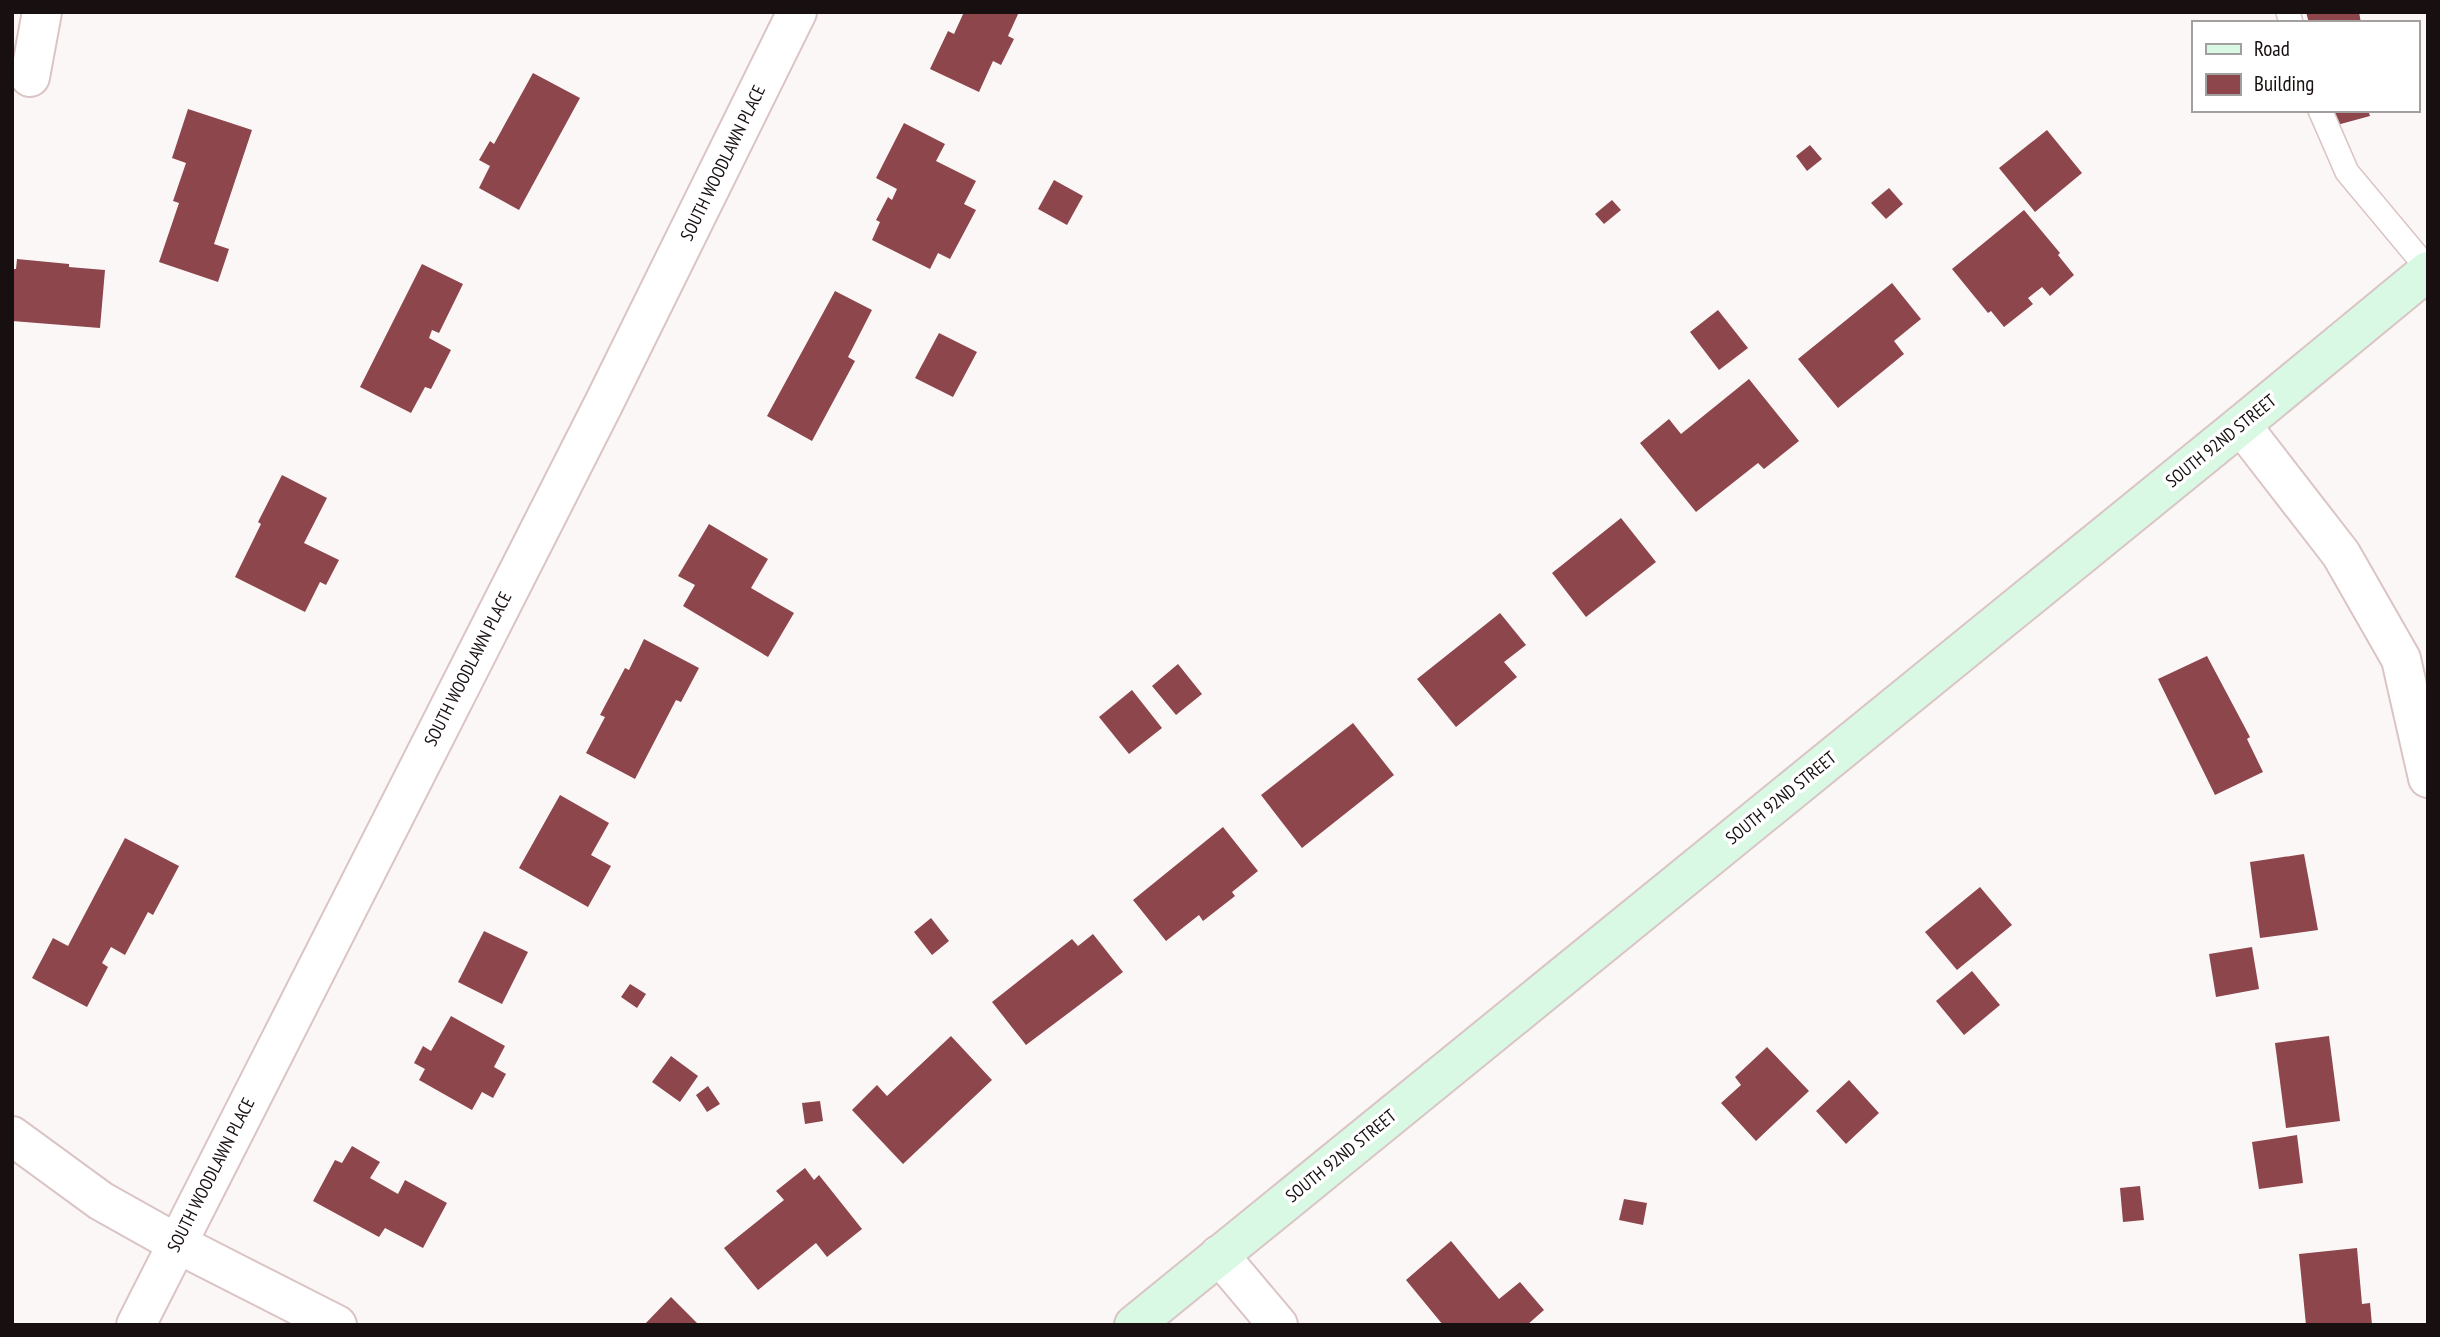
<svg xmlns="http://www.w3.org/2000/svg" width="2440" height="1337" viewBox="0 0 2440 1337" font-family="'PT Sans Narrow',sans-serif">
<rect width="100%" height="100%" fill="#fcf7f7"/>
<!-- building -->
<g fill="#8c464c">
<polygon points="964,12 1019,12 1008,36 1014,39 1001,65 993,61 979,92 930,69 948,31 954,34"/>
<polygon points="2306,12 2359,12 2361,23 2309,23"/>
<polygon points="533,73 580,98 519,210 479,188 490,166 479,160 490,141 494,144"/>
<polygon points="188,109 252,130 214,244 229,249 218,282 159,262 179,203 173,201 186,163 172,158"/>
<polygon points="2333,110 2368,110 2370,116 2337,125"/>
<polygon points="904,123 945,144 936,161 976,181 964,204 976,210 950,259 938,253 930,269 872,240 880,222 876,220 888,197 892,200 897,189 876,178"/>
<polygon points="2047,130 2082,173 2035,212 1999,168"/>
<polygon points="1810,145 1822,159 1807,171 1796,156"/>
<polygon points="1054,180 1083,196 1067,225 1038,209"/>
<polygon points="1889,188 1903,204 1886,219 1871,203"/>
<polygon points="1612,200 1621,210 1604,224 1595,214"/>
<polygon points="2024,210 2060,253 2058,255 2074,275 2050,296 2042,287 2028,298 2033,304 2004,327 1991,311 1988,313 1952,269"/>
<polygon points="17,259 69,264 69,267 105,270 100,328 12,321 12,269 16,269"/>
<polygon points="422,264 463,284 439,333 432,330 429,338 451,350 431,389 425,387 411,413 360,387"/>
<polygon points="1892,283 1921,319 1894,341 1904,354 1838,408 1798,359"/>
<polygon points="835,291 872,310 848,357 855,361 812,441 767,416"/>
<polygon points="1718,310 1748,348 1719,370 1690,332"/>
<polygon points="939,333 977,352 953,397 915,378"/>
<polygon points="1749,379 1799,441 1764,469 1758,463 1696,512 1640,443 1669,419 1681,434"/>
<polygon points="282,475 327,498 304,543 339,560 326,585 320,582 305,612 235,577 261,524 258,522"/>
<polygon points="1621,518 1656,562 1586,617 1552,573"/>
<polygon points="709,524 768,559 751,588 794,613 768,657 683,606 695,585 678,576"/>
<polygon points="1500,613 1526,645 1504,662 1517,677 1456,727 1417,679"/>
<polygon points="644,639 699,668 681,702 676,700 635,779 586,753 605,717 600,715 625,668 629,670"/>
<polygon points="2207,656 2250,737 2247,739 2263,772 2215,795 2158,679"/>
<polygon points="1178,664 1202,694 1176,715 1152,686"/>
<polygon points="1132,690 1162,728 1129,754 1099,717"/>
<polygon points="1353,723 1394,775 1302,848 1261,795"/>
<polygon points="560,795 609,823 591,855 611,866 588,907 519,868"/>
<polygon points="1223,827 1258,871 1232,892 1235,896 1203,921 1199,915 1166,941 1133,900"/>
<polygon points="125,838 179,866 153,915 148,912 125,955 111,947 102,963 108,967 87,1007 32,978 53,938 68,946"/>
<polygon points="2304,854 2318,930 2260,938 2250,862"/>
<polygon points="1980,887 2012,925 1957,970 1925,932"/>
<polygon points="931,918 949,941 932,955 914,932"/>
<polygon points="484,931 528,952 502,1004 458,982"/>
<polygon points="1093,934 1123,972 1026,1045 992,1002 1072,939 1078,946"/>
<polygon points="2252,947 2259,989 2216,997 2209,954"/>
<polygon points="1972,971 2000,1005 1964,1035 1936,1001"/>
<polygon points="630,984 646,994 637,1008 621,997"/>
<polygon points="451,1016 505,1046 494,1067 506,1074 493,1098 482,1092 472,1110 419,1080 425,1069 414,1063 423,1046 431,1051"/>
<polygon points="951,1036 992,1080 903,1164 852,1110 877,1085 887,1096"/>
<polygon points="2329,1036 2340,1121 2286,1128 2275,1043"/>
<polygon points="1767,1047 1809,1091 1756,1141 1721,1103 1741,1085 1735,1077"/>
<polygon points="671,1056 698,1076 680,1102 652,1082"/>
<polygon points="1849,1080 1879,1113 1846,1144 1816,1111"/>
<polygon points="708,1086 720,1104 707,1112 696,1095"/>
<polygon points="820,1101 823,1121 805,1124 802,1103"/>
<polygon points="2297,1135 2303,1183 2259,1189 2252,1142"/>
<polygon points="352,1146 380,1162 370,1178 398,1194 405,1180 447,1203 423,1248 385,1228 379,1237 313,1201 335,1160 342,1163"/>
<polygon points="805,1168 814,1180 819,1175 862,1229 827,1257 816,1243 758,1290 724,1248 784,1200 776,1191"/>
<polygon points="2140,1186 2144,1220 2123,1222 2120,1188"/>
<polygon points="1624,1199 1647,1203 1643,1225 1619,1220"/>
<polygon points="1451,1241 1499,1299 1520,1282 1544,1310 1527,1325 1443,1325 1406,1280"/>
<polygon points="2357,1248 2362,1304 2370,1303 2372,1325 2306,1325 2299,1254"/>
<polygon points="671,1297 699,1325 644,1325"/>
</g>
<g fill="none" stroke-linecap="round" stroke-linejoin="round">
<!-- lane casing -->
<g stroke="#dac4c4" stroke-width="26">
<g id="lane">
<polyline points="2288,12 2291,23"/>
<polyline points="2320,110 2347,172 2428,269"/>
</g>
</g>
<!-- street casing -->
<g stroke="#dac4c4" stroke-width="42">
<g id="street">
<polyline points="30,77 42,12"/>
<polyline points="2241,425 2341,554 2401,659 2428,778"/>
<polyline points="12,1136 101,1201 176,1243 337,1325"/>
<polyline points="1219,1255 1278,1325"/>
<polyline points="136,1325 604,403 797,12"/>
</g>
</g>
<!-- secondary casing -->
<g stroke="#dac4c4" stroke-width="42">
<polyline id="secondary" points="1134,1325 2241,425 2428,271"/>
</g>
<!-- lane -->
<use href="#lane" stroke="#fff" stroke-width="23"/>
<!-- street -->
<use href="#street" stroke="#fff" stroke-width="38"/>
<!-- secondary -->
<use href="#secondary" stroke="#d9f9e4" stroke-width="38"/>
</g>
<g text-anchor="middle" stroke-width="7" stroke-linejoin="round" paint-order="stroke">
<!-- street labels -->
<g font-size="18" fill="#181010" stroke="#fff">
<text transform="translate(723 163) rotate(-64)" y="6">SOUTH WOODLAWN PLACE</text>
<text transform="translate(2221 441) rotate(-39)" y="6">SOUTH 92ND STREET</text>
<text transform="translate(468 669) rotate(-63)" y="6">SOUTH WOODLAWN PLACE</text>
<text transform="translate(1781 798) rotate(-39)" y="6">SOUTH 92ND STREET</text>
<text transform="translate(1341 1156) rotate(-39)" y="6">SOUTH 92ND STREET</text>
<text transform="translate(211 1175) rotate(-63)" y="6">SOUTH WOODLAWN PLACE</text>
</g>
</g>
<!-- border -->
<rect width="2440" height="1337" fill="none" stroke="#181010" stroke-width="28"/>
<!-- legend -->
<rect x="2192" y="21" width="228" height="91" fill="#ffffff" stroke="#a39f9f" stroke-width="2"/>
<rect x="2206" y="44" width="35" height="10" fill="#d9f9e4" stroke="#a39f9f" stroke-width="2"/>
<text x="2254" y="56" font-size="21" fill="#181010">Road</text>
<rect x="2206" y="74" width="35" height="21" fill="#8c464c" stroke="#a39f9f" stroke-width="2"/>
<text x="2254" y="91" font-size="21" fill="#181010">Building</text>
</svg>
